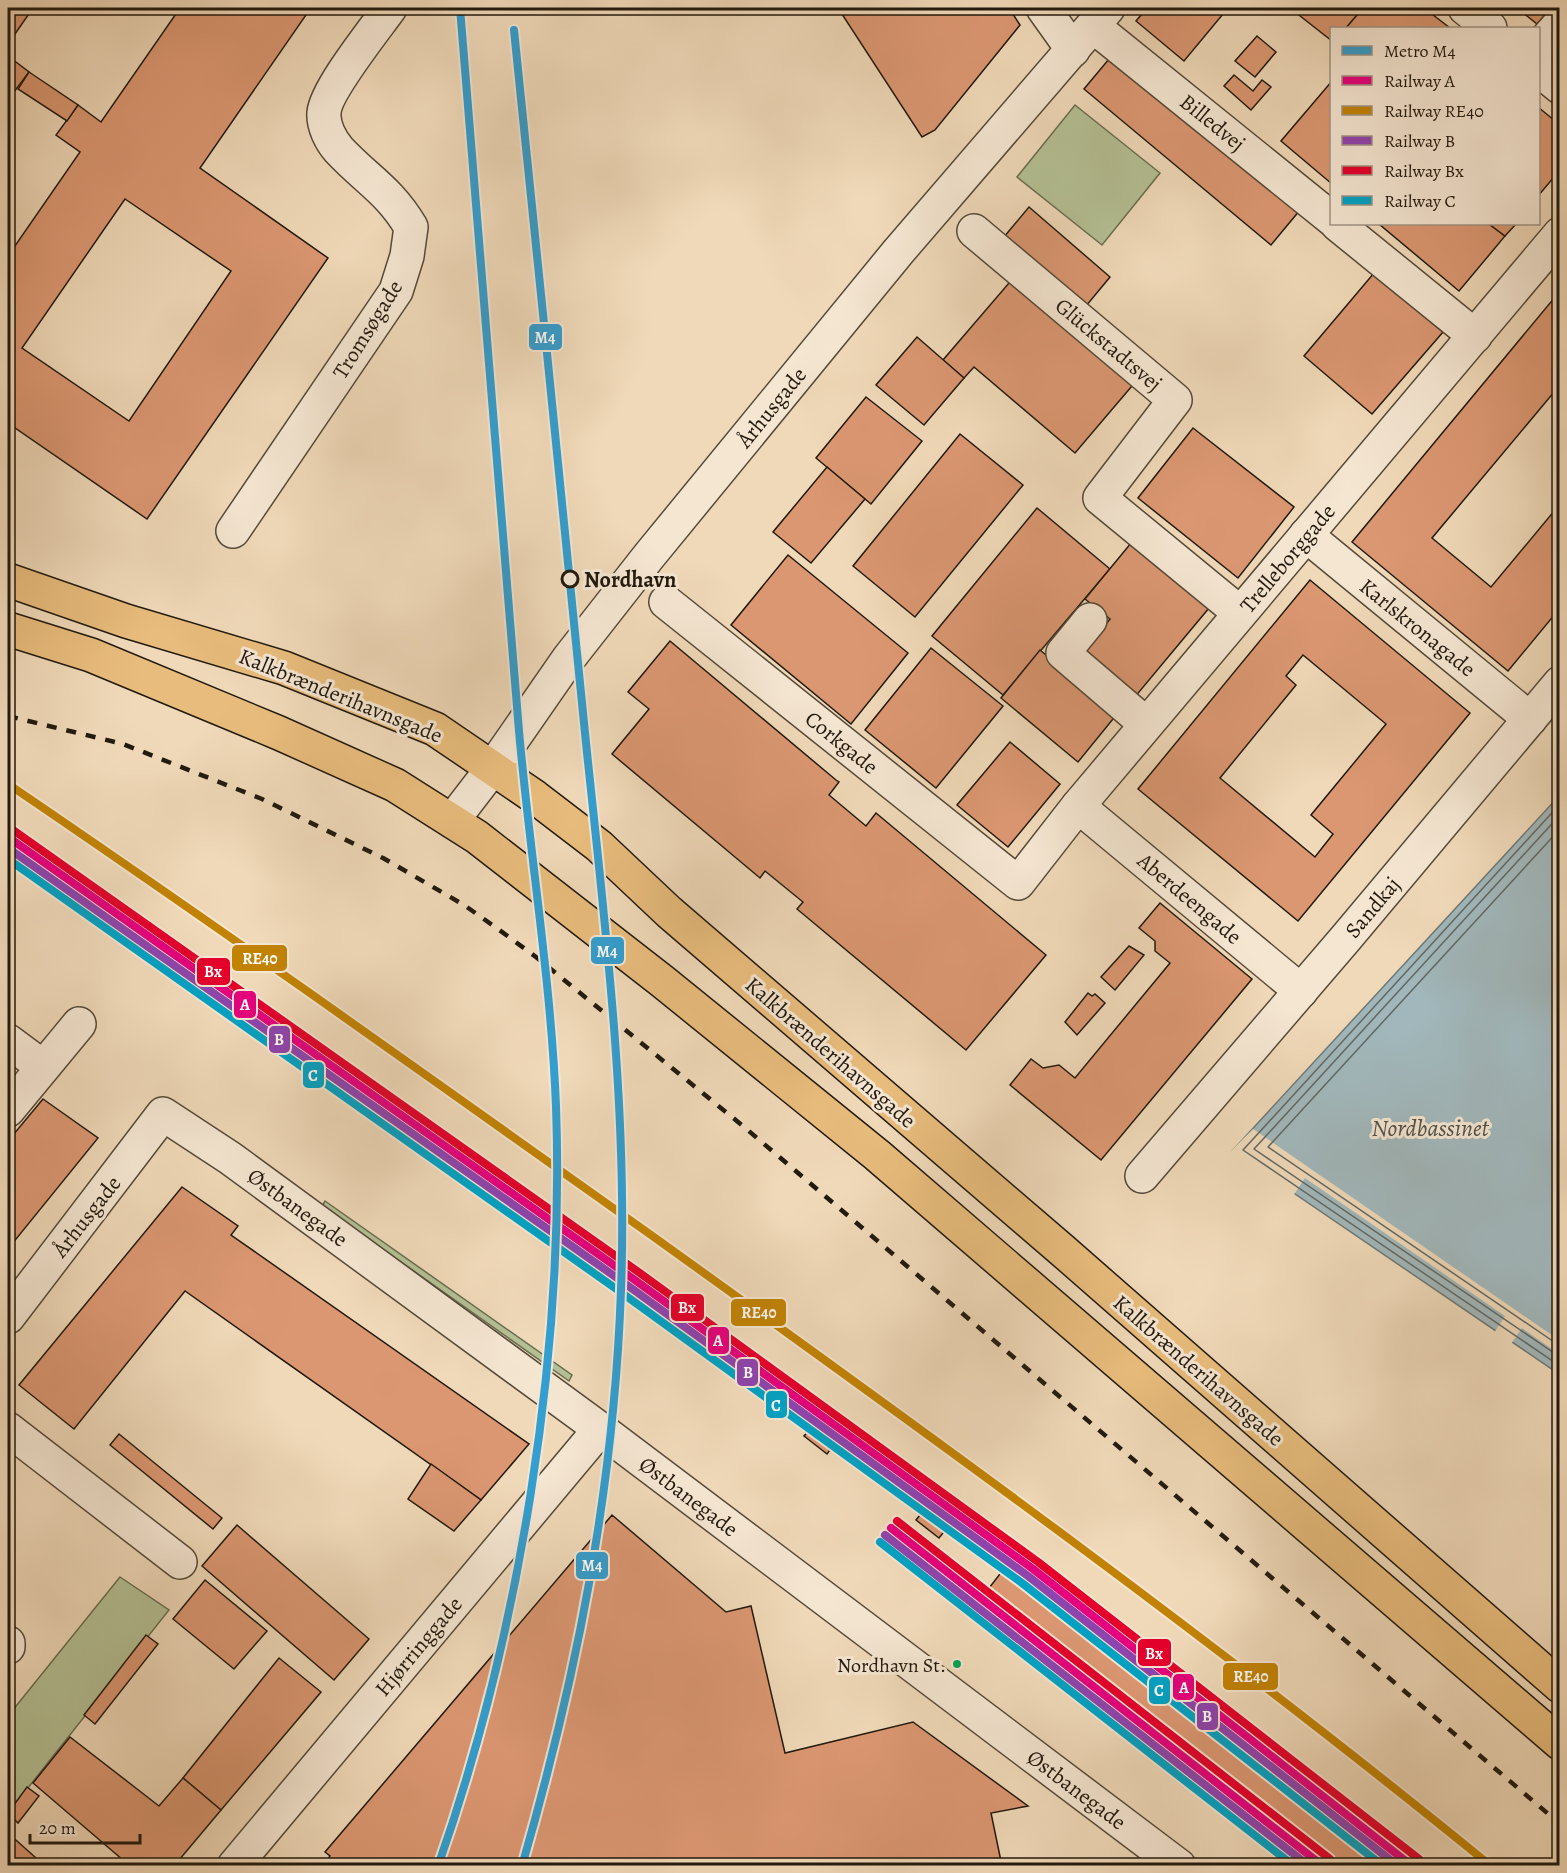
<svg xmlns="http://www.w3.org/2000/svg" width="1567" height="1873" viewBox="0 0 1567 1873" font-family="Alegreya,serif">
<rect width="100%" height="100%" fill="#f0d9b9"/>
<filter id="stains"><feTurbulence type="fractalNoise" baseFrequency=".00333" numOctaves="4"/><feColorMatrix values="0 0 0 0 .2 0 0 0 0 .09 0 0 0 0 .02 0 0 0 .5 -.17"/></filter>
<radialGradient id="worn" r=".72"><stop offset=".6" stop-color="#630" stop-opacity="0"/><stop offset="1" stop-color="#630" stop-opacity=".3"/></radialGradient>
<!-- green -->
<g fill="#b4c094" stroke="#6a6c51" stroke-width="1.5">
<polygon points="1075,105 1160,173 1102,245 1017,177"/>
<polygon points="325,1201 572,1375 569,1381 322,1206"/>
<polygon points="120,1577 169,1610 8,1813 8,1716"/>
</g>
<!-- water -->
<polygon fill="#a1b7bb" stroke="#6e7876" stroke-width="1.5" points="1559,796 1559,1374 1232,1151"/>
<!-- pier -->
<polygon fill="#f0d9b9" points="1253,1129 1559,1340 1559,1354 1522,1328 1511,1344 1494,1333 1505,1316 1305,1178 1293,1196 1230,1152"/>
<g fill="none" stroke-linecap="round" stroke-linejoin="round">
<!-- shore -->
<g stroke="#616864" stroke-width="1.5">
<polyline points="1560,804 1243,1150 1560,1366"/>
<polyline points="1560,815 1254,1149 1560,1357"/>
<polyline points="1560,829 1268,1147 1560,1346"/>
</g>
</g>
<!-- building -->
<g fill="#db9772" stroke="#21190e" stroke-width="1.5" fill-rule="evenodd">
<polygon points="8,8 33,8 8,44"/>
<path d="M180,8H296L306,15L200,168L328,258L147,519L8,423V256L80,152L56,135L78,105L101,122ZM125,199L231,271L129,421L22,348Z"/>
<polygon points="838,8 1009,8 1020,25 935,130 922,137"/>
<polygon points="1147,8 1228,8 1184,61 1136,21"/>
<polygon points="1290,8 1363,8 1346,28 1332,28 1332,41"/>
<polygon points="1363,8 1424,8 1450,28 1346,28"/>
<polygon points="1517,8 1551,8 1537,24"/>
<polygon points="1257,36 1276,52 1255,77 1235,61"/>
<polygon points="1114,53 1300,210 1271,245 1084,89"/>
<polygon points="8,56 29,72 8,100"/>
<polygon points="29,72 78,105 67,121 18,89"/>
<polygon points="1234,75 1253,91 1262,80 1271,87 1251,110 1224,86"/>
<polygon points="1332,81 1332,184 1281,141"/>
<polygon points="1538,107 1560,125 1560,170 1538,196"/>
<polygon points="1029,207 1110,277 1086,306 1004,237"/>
<polygon points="1379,224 1489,224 1505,236 1459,291"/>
<polygon points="1489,224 1516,224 1505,236"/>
<polygon points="1374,273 1443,332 1372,414 1304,356"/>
<polygon points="1015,276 1137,380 1075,453 974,367 964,378 943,360"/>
<polygon points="1560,291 1560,385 1432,538 1491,587 1560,504 1560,608 1508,671 1352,542"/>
<polygon points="917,337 964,378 924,425 876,385"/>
<polygon points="866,397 922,441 871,504 816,458"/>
<polygon points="1193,428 1294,507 1238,578 1138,498"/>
<polygon points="960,434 1023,485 915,617 853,566"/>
<polygon points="827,467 865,499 811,563 773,532"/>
<polygon points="1037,508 1110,569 1003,695 932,636"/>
<polygon points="1136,537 1214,602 1134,698 1081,654 1110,619 1085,599"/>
<polygon points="788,555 908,653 851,724 731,625"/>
<path d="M1310,580L1470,713L1298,921L1138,789ZM1303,655L1386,724L1311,815L1333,834L1315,857L1220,778L1296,685L1286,676Z"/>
<polygon points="670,641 836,780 839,782 829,795 866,826 876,813 1046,955 966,1050 797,909 803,902 765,871 760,878 612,754 649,709 628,692"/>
<polygon points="931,648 1003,706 936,788 865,730"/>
<polygon points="1040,650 1117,714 1078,762 1001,698"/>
<polygon points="1010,742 1060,784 1008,847 957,805"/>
<polygon points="1160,903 1252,979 1101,1160 1010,1085 1031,1059 1043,1068 1059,1065 1075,1078 1170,963 1155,951 1155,941 1139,928"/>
<polygon points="1129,946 1144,955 1115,990 1101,977"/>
<polygon points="1088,993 1092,996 1095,994 1105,1003 1077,1035 1065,1022"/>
<polygon points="43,1099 98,1138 8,1249 8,1141"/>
<polygon points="182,1187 238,1226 231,1235 529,1444 481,1500 185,1291 74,1429 19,1385"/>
<polygon points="813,1426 835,1443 827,1454 804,1436"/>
<polygon points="119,1434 222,1518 213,1529 110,1445"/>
<polygon points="431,1464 481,1500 454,1531 408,1499"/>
<polygon points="924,1510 947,1528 939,1538 916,1520"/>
<polygon points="612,1515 726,1612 751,1606 785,1753 913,1722 1028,1806 991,1813 1002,1866 323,1866 330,1856 325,1852"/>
<polygon points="237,1525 369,1639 334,1680 202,1566"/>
<polygon points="1010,1561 1273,1759 1403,1866 1345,1866 989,1588"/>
<polygon points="205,1580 267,1631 234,1669 173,1619"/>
<polygon points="146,1635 158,1644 95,1724 84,1715"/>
<polygon points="279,1658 321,1692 221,1810 183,1778"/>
<polygon points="70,1737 159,1806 183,1778 221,1810 174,1866 130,1866 33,1783"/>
<polygon points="27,1787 39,1796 18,1823 8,1813"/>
<polygon points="8,1833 45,1866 8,1866"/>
</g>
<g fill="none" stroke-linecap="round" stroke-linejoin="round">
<!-- minor casing -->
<g stroke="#554939" stroke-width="36">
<g id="minor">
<polyline points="1043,8 1073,50"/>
<polyline points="1465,8 1490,28"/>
<polyline points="1093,26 1332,219"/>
<polyline points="1538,49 1560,24"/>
<polyline points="1538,69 1560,87"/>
<polyline points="1337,224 1475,336"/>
<polyline points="974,231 1175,400 1100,498 1240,613"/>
<path d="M233,531L396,291L407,256L411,227C389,190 367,180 339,150C331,141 323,126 324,113C325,91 375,29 390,8"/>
<polyline points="1306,535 1530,719"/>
<polyline points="666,602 1018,883 1078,806 1560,234"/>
<polyline points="1090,620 1063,653 1146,724"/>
<polyline points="1078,806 1301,991"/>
<polyline points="452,821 492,769 569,658 649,556 898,252 1108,8"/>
<polyline points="8,1041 43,1067"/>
<polyline points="8,1110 79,1024"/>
<polyline points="1142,1176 1346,938 1560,683"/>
<polyline points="8,1317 163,1114 230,1158 600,1429 1179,1866"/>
<polyline points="8,1429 180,1562"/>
<polyline points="8,1643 8,1647"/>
<polyline points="234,1866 600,1429"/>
</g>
</g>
<!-- major casing -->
<g stroke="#21190e" stroke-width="36">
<g id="major">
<polyline points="8,580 126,621 284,668 435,729 535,797 599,846 669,912 1062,1250 1560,1686"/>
<polyline points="8,629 91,655 279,733 395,785 477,837 662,981 877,1155 1560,1743"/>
</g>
</g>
<!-- minor -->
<use href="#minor" stroke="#f5e6d2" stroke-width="33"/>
<!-- major -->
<use href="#major" stroke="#e8bc7c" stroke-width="33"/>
<!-- rail -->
<polyline stroke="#21190e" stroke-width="4.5" stroke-dasharray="10 10" stroke-linecap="butt" points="8,716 123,744 262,799 383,858 464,905 498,929 536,957 743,1126 1560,1824"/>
<!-- rail-1 casing -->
<g stroke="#f5e6d2" stroke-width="12">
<g id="rail-1">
<polyline points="8,837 632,1278 1033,1569 1412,1866"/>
<polyline points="891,1528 1323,1866"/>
</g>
</g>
<!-- rail-2 casing -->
<g stroke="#f5e6d2" stroke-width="12">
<path id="rail-2" d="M8,784C229,934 447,1090 665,1245C945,1446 1224,1648 1491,1866"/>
</g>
<!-- rail-3 casing -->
<g stroke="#f5e6d2" stroke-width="12">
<g id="rail-3">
<polyline points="8,848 627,1285 1028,1576 1398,1866"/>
<polyline points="885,1535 1309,1866"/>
</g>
</g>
<!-- rail-4 casing -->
<g stroke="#f5e6d2" stroke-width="12">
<g id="rail-4">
<polyline points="13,830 637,1271 1038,1562 1419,1859"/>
<polyline points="897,1521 1330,1859"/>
</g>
</g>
<!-- rail-5 casing -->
<g stroke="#f5e6d2" stroke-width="12">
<g id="rail-5">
<polyline points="8,859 622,1293 1022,1583 1383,1866"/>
<polyline points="880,1542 1294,1866"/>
</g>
</g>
<!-- rail-1 -->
<use href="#rail-1" stroke="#e5007d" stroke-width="8"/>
<!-- rail-2 -->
<use href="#rail-2" stroke="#c28304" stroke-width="8"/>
<!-- rail-3 -->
<use href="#rail-3" stroke="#8e44ad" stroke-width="8"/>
<!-- rail-4 -->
<use href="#rail-4" stroke="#e4002b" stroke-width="8"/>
<!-- rail-5 -->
<use href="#rail-5" stroke="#02a2c4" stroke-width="8"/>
<!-- metro-1 casing -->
<g stroke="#f5e6d2" stroke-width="12">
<g id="metro-1">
<path d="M514,30C538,264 562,499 585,733C604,918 628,1103 621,1290C614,1488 577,1675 522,1866"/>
<path d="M438,1866C520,1633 565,1352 556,1106C551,980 530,856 519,731C499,490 480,249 460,8"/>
</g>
</g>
<!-- metro-1 -->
<use href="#metro-1" stroke="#339ecf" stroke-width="8"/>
</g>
<!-- markers -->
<circle fill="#f5e6d2" stroke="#21190e" stroke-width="3" cx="570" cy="579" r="8"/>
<circle fill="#00a651" stroke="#f5e6d2" stroke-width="2" cx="957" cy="1664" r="5"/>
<g text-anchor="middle" stroke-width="6" stroke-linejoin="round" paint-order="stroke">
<!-- bus labels -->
<g font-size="20" fill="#21190e" stroke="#f5e6d2" text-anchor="end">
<text x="946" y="1672">Nordhavn St.</text>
</g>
<!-- street labels -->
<g font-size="22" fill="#21190e" stroke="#f5e6d2">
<text transform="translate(1213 122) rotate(39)" y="8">Billedvej</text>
<text transform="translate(367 329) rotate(-58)" y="8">Tromsøgade</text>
<text transform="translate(1109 344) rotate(40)" y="8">Glückstadtsvej</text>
<text transform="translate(771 407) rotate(-51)" y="8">Århusgade</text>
<text transform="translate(1287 558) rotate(-50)" y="8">Trelleborggade</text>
<text transform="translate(1418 627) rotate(39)" y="8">Karlskronagade</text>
<text transform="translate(341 695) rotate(22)" y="8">Kalkbrænderihavnsgade</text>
<text transform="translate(842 742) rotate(39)" y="8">Corkgade</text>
<text transform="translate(1190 898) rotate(40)" y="8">Aberdeengade</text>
<text transform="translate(1372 907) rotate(-50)" y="8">Sandkaj</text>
<text transform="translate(831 1052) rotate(41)" y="8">Kalkbrænderihavnsgade</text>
<text transform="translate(298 1207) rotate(36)" y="8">Østbanegade</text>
<text transform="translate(86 1216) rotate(-52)" y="8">Århusgade</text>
<text transform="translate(1199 1370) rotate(41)" y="8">Kalkbrænderihavnsgade</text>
<text transform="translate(689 1496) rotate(37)" y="8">Østbanegade</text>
<text transform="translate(418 1646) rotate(-50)" y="8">Hjørringgade</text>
<text transform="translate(1077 1789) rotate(37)" y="8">Østbanegade</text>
</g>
<!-- stop labels -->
<g font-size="22" font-weight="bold" fill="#21190e" stroke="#f5e6d2" text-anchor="start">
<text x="584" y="587">Nordhavn</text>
</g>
<!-- water labels -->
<g font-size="24" font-style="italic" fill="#4e504b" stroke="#f5e6d2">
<text x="1430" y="1136">Nordbassinet</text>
</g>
</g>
<g stroke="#f5e6d2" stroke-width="2">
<rect x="528" y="323" width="35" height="28" rx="6" fill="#339ecf"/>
<rect x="590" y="936" width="35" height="29" rx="6" fill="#339ecf"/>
<rect x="231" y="944" width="57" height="28" rx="6" fill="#c28304"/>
<rect x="196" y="957" width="35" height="29" rx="6" fill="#e4002b"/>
<rect x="233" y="990" width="24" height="29" rx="6" fill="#e5007d"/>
<rect x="268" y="1025" width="23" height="29" rx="6" fill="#8e44ad"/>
<rect x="302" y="1061" width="23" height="28" rx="6" fill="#02a2c4"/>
<rect x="670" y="1293" width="35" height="29" rx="6" fill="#e4002b"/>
<rect x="730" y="1298" width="57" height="29" rx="6" fill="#c28304"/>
<rect x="707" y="1326" width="23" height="29" rx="6" fill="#e5007d"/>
<rect x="736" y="1358" width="23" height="29" rx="6" fill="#8e44ad"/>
<rect x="765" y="1390" width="23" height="29" rx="6" fill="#02a2c4"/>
<rect x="575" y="1551" width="34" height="29" rx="6" fill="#339ecf"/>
<rect x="1137" y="1638" width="35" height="29" rx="6" fill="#e4002b"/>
<rect x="1222" y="1662" width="57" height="29" rx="6" fill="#c28304"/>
<rect x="1172" y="1673" width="23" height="28" rx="6" fill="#e5007d"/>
<rect x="1148" y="1676" width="23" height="29" rx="6" fill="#02a2c4"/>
<rect x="1196" y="1702" width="23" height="29" rx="6" fill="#8e44ad"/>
</g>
<g font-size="16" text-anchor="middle" font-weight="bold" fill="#fff">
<text x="545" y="343">M4</text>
<text x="607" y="957">M4</text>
<text x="260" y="964">RE40</text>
<text x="213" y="977">Bx</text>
<text x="245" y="1010">A</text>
<text x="279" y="1045">B</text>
<text x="313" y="1081">C</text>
<text x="687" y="1313">Bx</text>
<text x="759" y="1318">RE40</text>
<text x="718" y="1346">A</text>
<text x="748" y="1378">B</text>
<text x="776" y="1411">C</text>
<text x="592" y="1571">M4</text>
<text x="1154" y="1659">Bx</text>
<text x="1251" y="1682">RE40</text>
<text x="1184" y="1693">A</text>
<text x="1159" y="1696">C</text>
<text x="1207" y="1722">B</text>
</g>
<!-- margin -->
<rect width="1567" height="1873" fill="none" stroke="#f0d9b9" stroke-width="30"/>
<rect x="9" y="9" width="1549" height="1855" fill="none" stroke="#21190e" stroke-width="3"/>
<rect x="15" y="15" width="1537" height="1843" fill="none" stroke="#21190e" stroke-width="1.5"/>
<!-- legend -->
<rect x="1330" y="27" width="210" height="198" fill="#f5e6d2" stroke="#a09484" stroke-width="1.5"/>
<rect x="1342" y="46" width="30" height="9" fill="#339ecf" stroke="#a09484" stroke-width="1.5"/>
<text x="1384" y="57" font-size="18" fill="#21190e">Metro M4</text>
<rect x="1342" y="76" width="30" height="9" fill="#e5007d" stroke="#a09484" stroke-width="1.5"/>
<text x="1384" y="87" font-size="18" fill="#21190e">Railway A</text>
<rect x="1342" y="106" width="30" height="9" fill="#c28304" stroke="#a09484" stroke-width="1.5"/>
<text x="1384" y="117" font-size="18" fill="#21190e">Railway RE40</text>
<rect x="1342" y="136" width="30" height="9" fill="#8e44ad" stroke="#a09484" stroke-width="1.5"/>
<text x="1384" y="147" font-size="18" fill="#21190e">Railway B</text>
<rect x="1342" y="166" width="30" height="9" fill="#e4002b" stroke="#a09484" stroke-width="1.5"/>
<text x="1384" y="177" font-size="18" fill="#21190e">Railway Bx</text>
<rect x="1342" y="196" width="30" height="9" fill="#02a2c4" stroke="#a09484" stroke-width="1.5"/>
<text x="1384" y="207" font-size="18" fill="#21190e">Railway C</text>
<!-- scale -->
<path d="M30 1834v9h110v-9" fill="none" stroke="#21190e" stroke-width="3"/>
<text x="39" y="1834" font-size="18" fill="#21190e" stroke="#f5e6d2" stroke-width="4.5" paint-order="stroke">20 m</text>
<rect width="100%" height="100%" filter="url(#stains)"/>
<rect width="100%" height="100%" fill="url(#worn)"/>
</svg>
